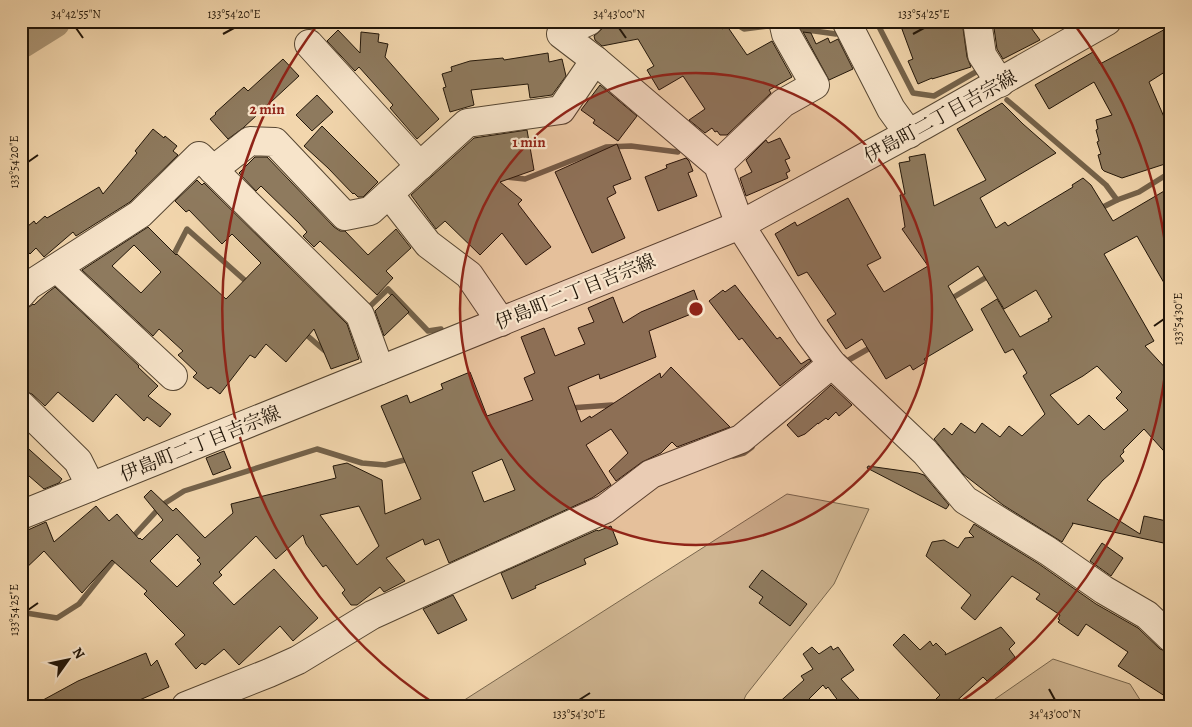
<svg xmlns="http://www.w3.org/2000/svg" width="1192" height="727" viewBox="0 0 1192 727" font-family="Alegreya,'Noto Serif JP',serif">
<rect width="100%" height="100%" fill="#f2d6ad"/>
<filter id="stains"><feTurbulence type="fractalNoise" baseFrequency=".004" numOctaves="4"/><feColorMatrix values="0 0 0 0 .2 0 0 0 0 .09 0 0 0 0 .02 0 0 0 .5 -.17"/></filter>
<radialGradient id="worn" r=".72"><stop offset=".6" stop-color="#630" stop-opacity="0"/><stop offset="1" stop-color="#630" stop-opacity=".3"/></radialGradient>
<!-- green -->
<g fill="#cfb591" stroke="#78664d">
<polygon points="787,494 869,509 834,584 746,695 741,706 455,706"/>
<polygon points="1053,659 1130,684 1144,706 985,706"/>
</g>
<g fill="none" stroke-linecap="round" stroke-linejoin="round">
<!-- stream -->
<g stroke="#74624a" stroke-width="5.5">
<polyline points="731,21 744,29 776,25"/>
<polyline points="876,21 913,93 934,96 981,69 982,71"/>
<polyline points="793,28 836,34 842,30"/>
<polyline points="1007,100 1106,185 1117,200 1139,192 1171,172"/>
<polyline points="507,177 525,179 606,147 631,146 678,152"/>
<polyline points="1099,209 1117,200"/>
<polyline points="172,258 187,229 249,284"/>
<polyline points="949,300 990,275"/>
<polyline points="366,310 388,289 428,331 441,329"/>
<polyline points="302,331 325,351 327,349"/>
<polyline points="843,357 847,361 875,345"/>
<polyline points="570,408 612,405 617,407"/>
<polyline points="733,456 744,453 752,447"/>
<polyline points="130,540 162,505 184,491 317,449 362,463 385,465 412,458"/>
<polyline points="21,610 26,613 57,618 79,604 118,555"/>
</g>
<!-- river -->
<polyline stroke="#ab9575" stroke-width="35" points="21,41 53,21"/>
</g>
<!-- building -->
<g fill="#8e7a5e" stroke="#221609" fill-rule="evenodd">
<polygon points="613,21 717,21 722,29 727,26 747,55 772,41 792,77 769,90 771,93 727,135 720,135 717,131 715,132 712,128 705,133 689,120 705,109 683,76 659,90 647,70 654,66 638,39 602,46 595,40 594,36 601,30 604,23"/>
<polygon points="899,21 962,21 967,57 971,67 932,79 932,78 918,84 908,61 913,59"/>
<polygon points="993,21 1026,21 1040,40 1003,59 997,49"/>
<polygon points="1171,26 1171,68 1149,82 1164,117 1171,112 1171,162 1122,178 1104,171 1102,169 1098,155 1101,154 1097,142 1099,141 1096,130 1098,129 1096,120 1112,115 1094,82 1049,109 1035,85 1093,52 1100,64"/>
<polygon points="338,30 360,53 361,32 379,34 378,42 388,44 385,57 439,119 417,139 390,108 393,105 359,67 355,71 327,41"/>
<polygon points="803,32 811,33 816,44 828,38 830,43 838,39 853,69 829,80"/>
<polygon points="548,53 549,62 562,59 566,76 552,95 530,98 528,84 471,90 474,105 450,112 443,88 446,87 442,74 452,71 451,67 470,61 503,58 504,60"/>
<polygon points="283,59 299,76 243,128 228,139 210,119 216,114 215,113 244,87 248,91"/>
<polygon points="600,85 637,116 618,141 593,123 595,120 581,110"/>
<polygon points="317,95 333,112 312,131 296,115"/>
<path d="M1002,103L1023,124L1056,153L980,198L996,228L1005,222L1008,226L1073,187L1072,185L1083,178L1091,185L1113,221L1171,187V295L1137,236L1104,254L1154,341L1145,346L1171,374V459L1144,429L1123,450L1124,452L1120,456L1124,461L1102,481L1087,500L1140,534L1144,516L1171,522L1168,544L1072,523L1073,524L1062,542L1003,505L963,474L934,439L944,428L952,435L961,423L975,433L982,423L1000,437L1009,426L1022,436L1045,414L1023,376L1027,373L1013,349L1005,353L981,309L997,299L1020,337L1049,321L1048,319L1052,317L1036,290L1004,309L978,266L948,286L973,330L924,359L926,362L913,370L910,365L886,379L862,339L846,349L827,320L836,314L807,272L798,276L775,234L795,222L797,226L848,198L881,258L867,265L884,292L928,266L902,229L905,227L900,195L905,194L899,163L910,161L909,157L925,154L934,206L986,180L957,129ZM1097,366L1122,392L1116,398L1128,410L1104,430L1089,415L1078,425L1050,395L1083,376Z"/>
<polygon points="322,126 378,182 363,197 358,197 354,193 353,194 328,168 304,146"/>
<polygon points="153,129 164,138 165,136 177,146 173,151 178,155 130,202 76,236 73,232 44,257 36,248 30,254 21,244 21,232 34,221 36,224 45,216 47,218 99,187 103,194 137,153 135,151"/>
<polygon points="527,130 534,170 500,182 522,200 518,204 551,247 526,265 502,233 480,255 445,221 436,229 411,195 474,138"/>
<polygon points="780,138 790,158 785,160 790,171 786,173 788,178 746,196 740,178 752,172 746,160 766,140 768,143"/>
<polygon points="617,144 631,179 613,186 616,193 607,198 625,238 592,253 555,172"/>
<polygon points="255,157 267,157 334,227 340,231 345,231 368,255 396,229 411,248 386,271 393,278 377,295 320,241 314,247 303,236 307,232 299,223 261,186 256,191 239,173"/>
<polygon points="686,158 689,161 693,171 688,173 697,196 658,211 645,177 667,168 666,165"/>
<path d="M197,180L202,185L204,183L347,324L359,359L331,369L314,329L286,362L266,344L255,358L250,355L220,394L211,387L208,389L193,377L197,373L178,355L183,351L159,329L153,336L82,270L148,227L176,255L177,254L226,299L261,263L232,234L222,244L189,210L186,212L175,201ZM134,245L161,272L141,293L112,266Z"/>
<polygon points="735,285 777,339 780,337 801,364 809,359 811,361 780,386 742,338 739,340 709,301 723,290 725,292"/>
<polygon points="55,287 139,366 138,367 158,386 148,396 171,414 160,427 147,417 144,421 116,394 93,422 58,392 45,406 32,394 21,390 21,313 33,304 34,305 47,293"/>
<path d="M694,290L701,310L649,331L656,357L600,379L599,374L568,387L581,422L590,416L591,418L660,373L661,378L671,367L730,427L677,447L672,442L661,453L642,462L616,481L609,471L628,453L611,429L586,445L611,485L605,489L592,498L449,563L439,539L425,545L423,539L386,558L405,581L384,592L380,587L357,605H351L342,593L345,590L326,565L323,567L306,544L303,535L276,559L256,536L219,572L222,575L213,583L234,605L274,569L318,618L293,641L280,626L239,665L224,649L205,665L202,663L196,669L175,644L185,635L144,594L147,591L112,560L82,593L44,551L21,573V533L46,522L54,542L96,506L109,521L117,514L139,539L140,538L142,540L163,520L144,497L151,490L173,511L176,508L205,538L233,513L231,504L336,478L333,466L347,463L382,480L385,514L421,499L381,406L407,395L410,403L443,389L441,384L470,372L487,416L533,400L524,378L535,373L521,337L544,328L555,356L585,344L578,328L594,322L588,308L613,297L623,323L641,312ZM502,459L515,490L484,502L472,472ZM359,506L379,546L357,565L320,515ZM177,534L200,558L197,560L201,564L177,587L150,561Z"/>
<polygon points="392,294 409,312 384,336 375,311"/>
<polygon points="831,385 852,405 839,416 836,412 828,420 826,418 818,424 818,423 805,434 798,437 787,425"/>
<polygon points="21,442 62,479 59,483 44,489 21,469"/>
<polygon points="224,451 231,468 213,475 206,458"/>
<polygon points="868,466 918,473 924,475 949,505 946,509 867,468"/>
<polygon points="974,524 1039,564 1096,604 1138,628 1160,649 1171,653 1171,700 1118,666 1128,652 1086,624 1078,636 1058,622 1060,620 1058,619 1060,615 1036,599 1040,594 1012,576 975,620 961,608 971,595 926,556 932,542 944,540 958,548 965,538 974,537 969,532"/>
<polygon points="611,526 618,544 584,559 586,564 535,586 536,588 512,599 501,573 597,530 598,531"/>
<polygon points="1102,543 1123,558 1111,576 1090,561"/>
<polygon points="762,570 807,604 790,626 759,603 763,597 749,587"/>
<polygon points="453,595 467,620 438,634 423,609"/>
<polygon points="1001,627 1015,643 1009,649 1015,657 987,681 983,677 951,706 929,706 940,695 893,645 904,634 920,650 930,641 933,646 936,643 946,653 945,655"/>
<polygon points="831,646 833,650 838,647 854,670 841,679 865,706 842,706 828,687 826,689 823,685 802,706 775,706 804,680 801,676 813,669 803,654 812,647 819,654"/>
<polygon points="146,653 151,666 157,660 169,687 126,706 32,706 78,681"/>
</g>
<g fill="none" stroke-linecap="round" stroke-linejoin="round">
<!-- minor casing -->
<g stroke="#564632" stroke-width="30">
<g id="minor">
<polyline points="589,21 561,34 595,60 718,165 740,225 809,333 832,364 925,452 965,500 1048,551 1104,590 1147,615 1171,638"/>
<polyline points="846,21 891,109 909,134"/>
<polyline points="977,21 982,55 1000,83"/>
<polyline points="309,44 420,166"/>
<polyline points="718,165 783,103 815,85 786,34 783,21"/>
<polyline points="213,170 250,141 275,142 345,216 370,211 467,123 561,110 595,60"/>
<polyline points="389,194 428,244 469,275 501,322"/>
<polyline points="57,268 173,376"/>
<polyline points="21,294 28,286 140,214 199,156 360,315 380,370"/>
<polyline points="21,405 78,461 91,487"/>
<polyline points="21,515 740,225 924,125 1107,21"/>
<polyline points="186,706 269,673 298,660 372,615 605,509 651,474 741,439 832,364"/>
</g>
</g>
<!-- minor -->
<use href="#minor" stroke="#f7e4ca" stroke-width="28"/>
</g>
<!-- ticks -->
<path fill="none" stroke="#221609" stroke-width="2" d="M76,28L83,38M619,28L626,38M223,34L234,28M913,34L924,28M28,162L38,155M1154,326L1164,319M28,610L38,603M1049,689L1055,700M579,700L590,693"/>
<!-- distance rings -->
<circle cx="696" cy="309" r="236" fill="#8f2418" fill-opacity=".12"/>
<g fill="none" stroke="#8f2418" stroke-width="2.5">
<circle cx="696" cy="309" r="236"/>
<path d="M438 706A473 473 0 0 1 318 24M1074 24A473 473 0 0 1 954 706"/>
</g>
<g text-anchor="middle" stroke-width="4.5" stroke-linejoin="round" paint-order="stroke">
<!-- street labels -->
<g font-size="19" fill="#221609" stroke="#f7e4ca">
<text transform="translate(940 116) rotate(-29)" y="7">伊島町二丁目吉宗線</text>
<text transform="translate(575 291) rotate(-22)" y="7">伊島町二丁目吉宗線</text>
<text transform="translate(200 443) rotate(-22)" y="7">伊島町二丁目吉宗線</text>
</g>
</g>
<circle cx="696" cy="309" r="8" fill="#8f2418" stroke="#f7e4ca" stroke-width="2.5"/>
<g font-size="15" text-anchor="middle" font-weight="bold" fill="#8f2418" stroke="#f7e4ca" stroke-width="4.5" stroke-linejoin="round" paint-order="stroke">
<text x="267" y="114">2 min</text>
<text x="529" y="147">1 min</text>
</g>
<!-- margin -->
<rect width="1192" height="727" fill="none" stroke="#f2d6ad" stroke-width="55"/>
<!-- north arrow -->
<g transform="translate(68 660) rotate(57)" stroke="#f7e4ca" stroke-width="4" paint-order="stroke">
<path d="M0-4L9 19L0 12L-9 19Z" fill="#221609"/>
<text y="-8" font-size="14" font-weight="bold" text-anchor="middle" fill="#221609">N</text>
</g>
<rect x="28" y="28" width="1136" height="672" fill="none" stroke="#221609" stroke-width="2"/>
<g font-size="12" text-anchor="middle" fill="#221609">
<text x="76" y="18">34°42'55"N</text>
<text x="234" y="18">133°54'20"E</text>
<text x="619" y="18">34°43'00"N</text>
<text x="924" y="18">133°54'25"E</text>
<text transform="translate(14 162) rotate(-90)" y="4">133°54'20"E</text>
<text transform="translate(1178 319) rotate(-90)" y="4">133°54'30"E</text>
<text transform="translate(14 610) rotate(-90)" y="4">133°54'25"E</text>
<text x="579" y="718">133°54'30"E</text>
<text x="1055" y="718">34°43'00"N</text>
</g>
<rect width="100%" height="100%" filter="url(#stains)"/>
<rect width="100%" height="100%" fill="url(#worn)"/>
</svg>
